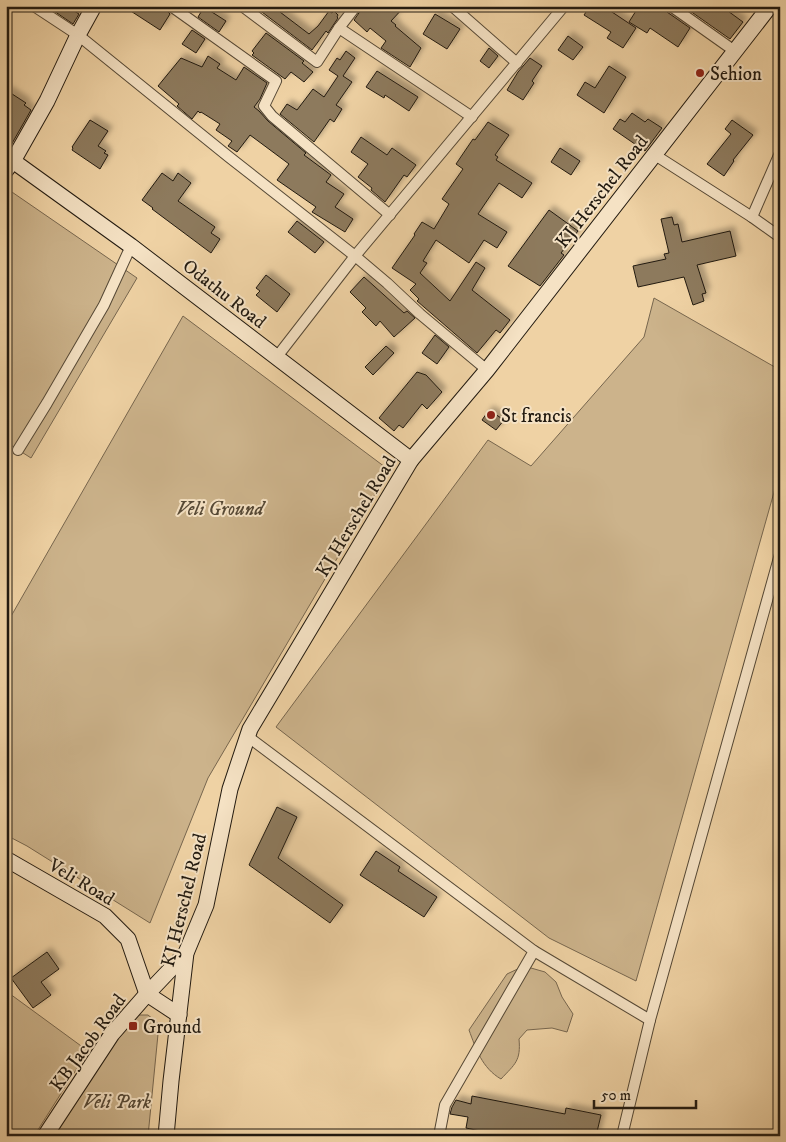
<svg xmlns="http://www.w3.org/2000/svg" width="786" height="1142" viewBox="0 0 786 1142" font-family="'IM FELL DW Pica',serif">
<defs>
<filter id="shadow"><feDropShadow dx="4.5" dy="-4.5" stdDeviation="2.5" flood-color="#0004"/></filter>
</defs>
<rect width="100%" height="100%" fill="#efd2a4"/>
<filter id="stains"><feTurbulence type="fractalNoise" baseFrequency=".004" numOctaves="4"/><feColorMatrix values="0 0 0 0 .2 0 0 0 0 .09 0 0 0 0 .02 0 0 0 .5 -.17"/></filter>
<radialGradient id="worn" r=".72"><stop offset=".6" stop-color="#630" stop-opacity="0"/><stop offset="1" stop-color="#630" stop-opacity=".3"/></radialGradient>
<!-- green -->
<g fill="#ccb38b" stroke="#77664e">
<polygon points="9,190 137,278 31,458 6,442 6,196"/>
<polygon points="654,298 780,370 780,471 636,981 549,938 276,727 488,440 531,466 644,337"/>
<polygon points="183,316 389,470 208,778 150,923 27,846 6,835 6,625"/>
<path d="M524,966L545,972L556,982L562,997L573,1014L567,1032L552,1028L527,1030L519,1039C521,1061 515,1064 501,1079C482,1068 476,1049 469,1030L507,974Z"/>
<polygon points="6,991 88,1051 34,1136 17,1136 6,1129"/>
<polygon points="138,1015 148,1015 159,1024 148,1136 51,1136 130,1020"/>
</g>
<!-- building -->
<g fill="#8d7a5d" stroke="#221a10" filter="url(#shadow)">
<polygon points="53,6 66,6 79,14 73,24 51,9"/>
<polygon points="123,6 164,6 165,9 170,14 160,30"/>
<polygon points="254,6 285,6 280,12 309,34 318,26 329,11 332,13 334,11 338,15 337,17 338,18 328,33 326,31 312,50"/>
<polygon points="363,6 405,6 391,21 396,25 395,26 421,48 410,67 381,48 386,41 370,28 367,32 354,20 361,10"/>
<polygon points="590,6 603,6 636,28 623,48 607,38 611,32 584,15"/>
<polygon points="639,6 664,6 667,12 690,28 678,47 650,28 647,33 629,22"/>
<polygon points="683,6 721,6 743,22 730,39"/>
<polygon points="204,7 226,21 219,32 198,17"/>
<polygon points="435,14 460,29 447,49 423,34"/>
<polygon points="192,30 205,39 196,53 182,44"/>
<polygon points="266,33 304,61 302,63 313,72 304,82 291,72 285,79 252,55 254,53 252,51"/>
<polygon points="568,36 583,47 573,60 558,50"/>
<polygon points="489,48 498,56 489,68 480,61"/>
<polygon points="346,51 355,58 343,76 352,82 336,105 342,109 334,122 330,119 314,142 280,114 287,104 297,110 313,89 324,97 338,76 329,70 337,58 340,60"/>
<polygon points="208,56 220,64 217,68 236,80 244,67 267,83 260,99 254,107 259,111 268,121 306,153 304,155 331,175 326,182 344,194 335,207 353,219 345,232 312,212 316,207 277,180 289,164 250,135 237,152 228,146 232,141 216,130 220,124 201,112 200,113 198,111 192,119 177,106 179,104 158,86 181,58 202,67"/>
<polygon points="530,58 542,66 532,81 534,83 523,100 507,90 518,72"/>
<polygon points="609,66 626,77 604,113 577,95 585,82 595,88"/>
<polygon points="377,71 418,97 409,111 385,95 384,98 366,87"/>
<polygon points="6,90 26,103 24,105 31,110 6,154"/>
<polygon points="632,113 645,122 648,119 662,128 645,151 613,129 620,119 625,122"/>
<polygon points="90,120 108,131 98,146 106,151 104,153 108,155 100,169 72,150 73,148 72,147"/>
<polygon points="732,120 753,135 733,160 734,161 724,176 707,164 731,134 725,129"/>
<polygon points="488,122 509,135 495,155 498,157 496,160 532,183 522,198 499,183 478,214 507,232 497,248 484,240 469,263 436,240 423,261 427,263 420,273 450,301 476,262 485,268 472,290 510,320 500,333 496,330 477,353 417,301 419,299 410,290 416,284 392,268 415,235 414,234 422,222 434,229 449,204 442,199 463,169 456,164 473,139 475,140"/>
<polygon points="361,137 387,155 392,148 416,165 407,177 404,175 385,202 371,190 372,188 358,177 368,164 351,152"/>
<polygon points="560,148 580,161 571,175 551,162"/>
<polygon points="162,173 173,181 178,173 191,183 178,201 215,227 211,233 220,239 211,253 152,209 153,208 142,200"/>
<polygon points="549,210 578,231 561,253 564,255 540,286 508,266"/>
<polygon points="672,217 674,225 678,224 682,242 730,231 736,256 697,265 706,293 702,294 704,301 693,305 684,277 638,287 633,266 666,259 664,254 669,253 661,219"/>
<polygon points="297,221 324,242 315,253 288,232"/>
<polygon points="266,275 290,294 277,312 256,295 260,291 256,288"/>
<polygon points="364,277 404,313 407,311 415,318 394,337 380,321 376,326 362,312 366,308 350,292"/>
<polygon points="435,335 449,347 437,364 422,353"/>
<polygon points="386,346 394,353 373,375 365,367"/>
<polygon points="417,372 426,375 442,392 427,409 422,404 403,428 399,425 394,431 379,418"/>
<polygon points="489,410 504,420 496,430 482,420"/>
<polygon points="277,807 297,817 278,858 343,905 330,923 249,865"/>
<polygon points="376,851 400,867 398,871 437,897 424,917 360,875"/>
<polygon points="47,952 59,969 41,982 51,995 33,1008 11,978"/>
<polygon points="472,1096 565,1114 566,1108 601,1115 596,1136 504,1136 466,1128 468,1117 450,1114 452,1107 456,1100 471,1104"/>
</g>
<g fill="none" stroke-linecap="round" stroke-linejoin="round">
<!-- street casing -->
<g stroke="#554835" stroke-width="12">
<g id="street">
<polyline points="34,6 78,35 229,157 355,256 387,283 420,314 487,370"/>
<polyline points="171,6 276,81 264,106 272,116 390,215"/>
<polyline points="242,6 317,62 339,28 356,6"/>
<polyline points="452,6 517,63"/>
<polyline points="671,6 736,52"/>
<polyline points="339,28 472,117"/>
<polyline points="655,155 752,217 780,237"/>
<polyline points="752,217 780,153"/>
<polyline points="276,358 355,256 564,6"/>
<polyline points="18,450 47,403 104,305 131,246"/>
<polyline points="247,736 534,951 650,1020"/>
<polyline points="439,1136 445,1105 534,951"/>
<polyline points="622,1136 650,1020 780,554"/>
<polyline points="779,1136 780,1132"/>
</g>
</g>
<!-- secondary casing -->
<g stroke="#221a10" stroke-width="17">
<g id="secondary">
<polyline points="13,161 131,246 411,460"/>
<polyline points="6,170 13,161 47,101 78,35 94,6"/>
<polyline points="6,859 105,916 128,939 147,994 179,1015"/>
<polyline points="45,1136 112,1034 147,994 186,953"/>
<polyline points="166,1136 171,1081 186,953 206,905 230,789 250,729 411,460 487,370 770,6"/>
</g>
</g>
<!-- street -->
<use href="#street" stroke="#f5e2c4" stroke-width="10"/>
<!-- secondary -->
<use href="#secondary" stroke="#f5e2c4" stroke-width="15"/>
</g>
<!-- markers -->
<g fill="#8f2418" stroke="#f5e2c4" stroke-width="2">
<circle cx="700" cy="73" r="5"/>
<circle cx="491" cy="415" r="5"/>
<rect x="128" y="1021" width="10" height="10" rx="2.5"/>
</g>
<g text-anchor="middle" stroke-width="4" stroke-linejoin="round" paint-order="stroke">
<!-- poi labels -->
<g font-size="19" fill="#221a10" stroke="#f5e2c4" text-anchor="start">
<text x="710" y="80">Sehion</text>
<text x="501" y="422">St francis</text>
<text x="143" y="1033">Ground</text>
</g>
<!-- street labels -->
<g font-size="19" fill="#221a10" stroke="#f5e2c4">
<text transform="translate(601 191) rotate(-52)" y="7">KJ Herschel Road</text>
<text transform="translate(225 293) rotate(38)" y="7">Odathu Road</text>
<text transform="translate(355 516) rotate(-59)" y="7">KJ Herschel Road</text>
<text transform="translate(82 881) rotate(31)" y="7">Veli Road</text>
<text transform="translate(183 900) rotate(-76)" y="7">KJ Herschel Road</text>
<text transform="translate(87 1042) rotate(-54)" y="7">KB Jacob Road</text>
</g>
<!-- park labels -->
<g font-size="19" font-style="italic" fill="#554835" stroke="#f5e2c4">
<text x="220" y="515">Veli Ground</text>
<text x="117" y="1108">Veli Park</text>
</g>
</g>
<!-- margin -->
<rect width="786" height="1142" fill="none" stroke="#efd2a4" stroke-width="25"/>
<rect x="8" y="8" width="771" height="1127" fill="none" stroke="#221a10" stroke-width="2.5"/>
<rect x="12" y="12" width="761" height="1117" fill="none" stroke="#221a10"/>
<!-- scale -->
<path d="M594 1100v8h102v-8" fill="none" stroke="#221a10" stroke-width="2.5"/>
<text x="601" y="1100" font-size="15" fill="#221a10" stroke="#f5e2c4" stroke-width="4" paint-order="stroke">50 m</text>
<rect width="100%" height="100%" filter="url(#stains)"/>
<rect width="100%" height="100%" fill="url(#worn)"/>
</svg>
